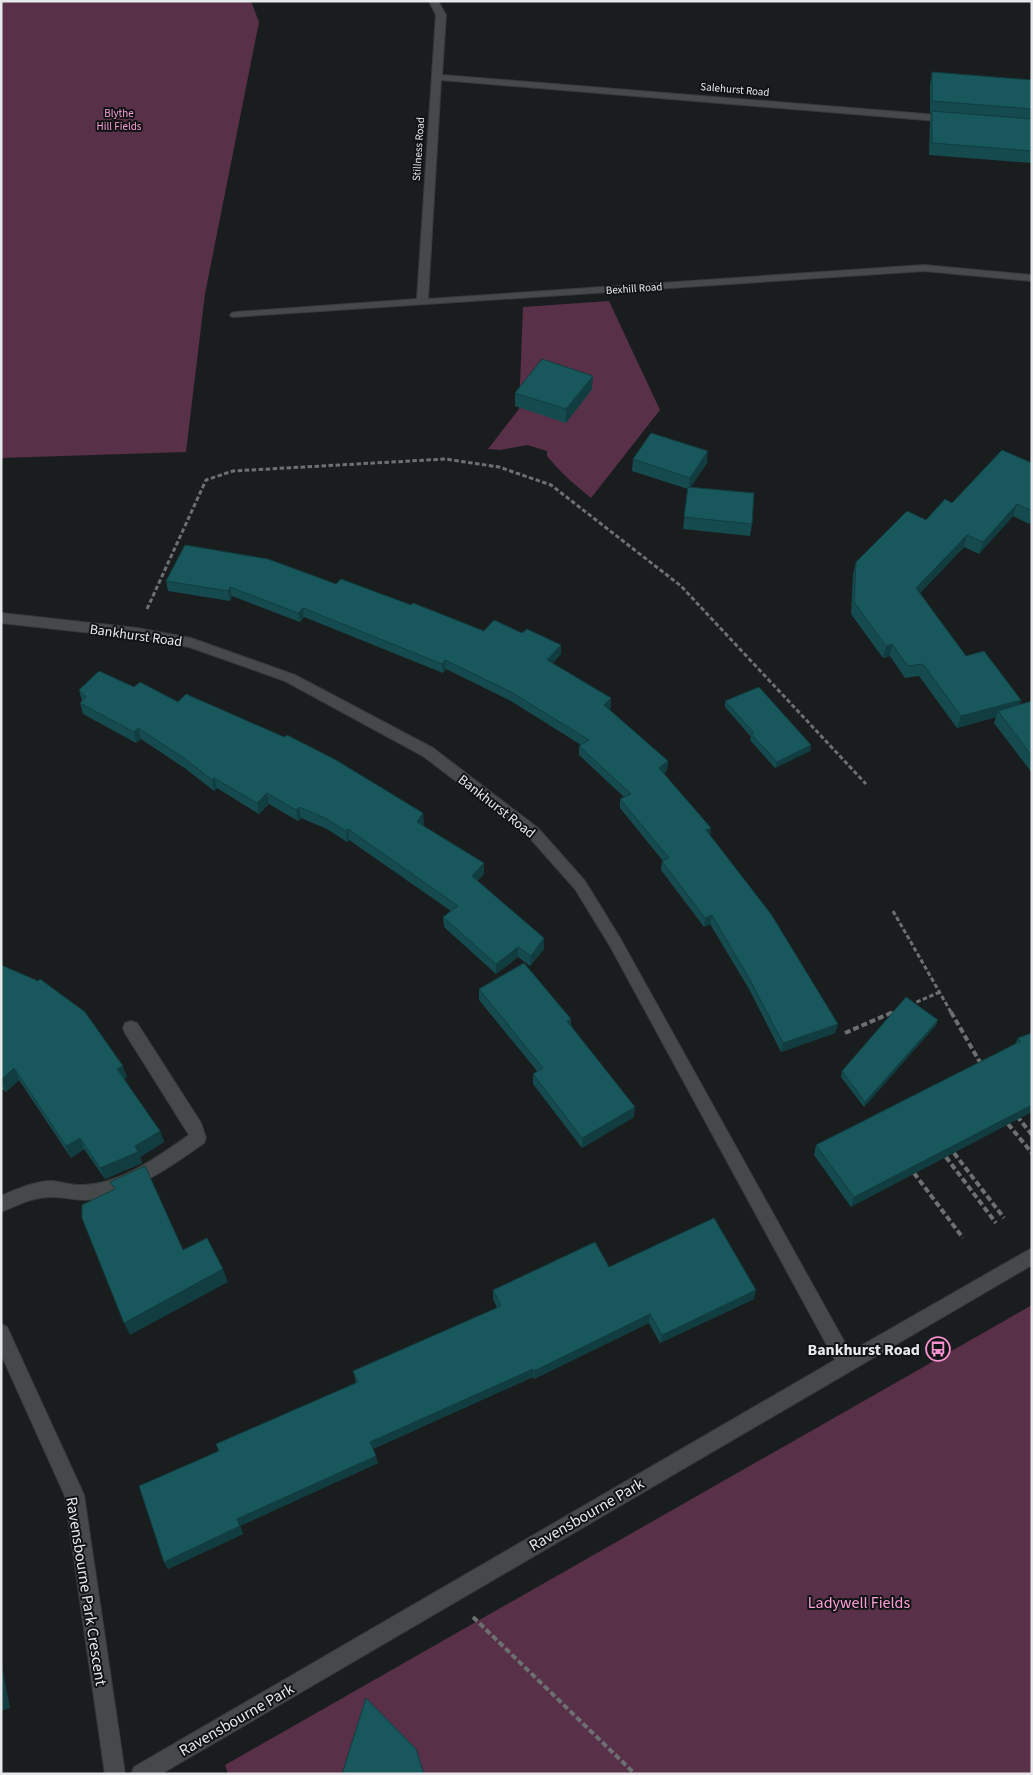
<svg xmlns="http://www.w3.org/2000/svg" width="1033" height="1775" viewBox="0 0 1033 1775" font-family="'Source Sans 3',sans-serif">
<rect width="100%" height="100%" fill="#1a1d1e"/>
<!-- green -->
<g fill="#583048">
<polygon points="1,1 251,1 259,22 205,294 186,452 1,458"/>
<path d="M609,301L660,410L591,498C575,485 560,472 547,456V451L527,445L500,450L488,449L519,409L523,307Z"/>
<polygon points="1032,1305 1032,1774 228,1774 225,1765"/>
</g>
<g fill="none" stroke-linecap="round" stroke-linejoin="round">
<!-- minor casing -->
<g stroke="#363a3a" stroke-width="2">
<g id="minor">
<polygon points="429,1 438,1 446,15 442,75 950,116 955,119 950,122 441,80 428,299 924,265 1032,275 1032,281 924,271 232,317 230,315 232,313 236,312 417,299 436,15"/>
<polygon points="1,613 137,628 191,638 295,675 433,748 538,828 585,881 620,938 850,1352 1032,1248 1032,1265 161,1774 131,1774 134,1767 835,1360 610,946 575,889 528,836 423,756 285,681 189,647 137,638 1,623"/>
<path d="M131,1021L137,1023L201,1123L206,1138L204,1143C172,1166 134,1192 95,1199C80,1202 67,1197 53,1197C34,1196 18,1205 1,1212V1196C17,1189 35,1181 52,1181C63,1182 72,1186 83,1185C121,1184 159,1156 189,1135L125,1033L123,1028L125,1023Z"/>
<polygon points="1,1324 7,1327 84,1495 125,1774 105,1774 65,1496 1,1354"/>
</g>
</g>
<!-- path-far1 -->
<g stroke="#6d7070" stroke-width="3" stroke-dasharray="4.5 2.5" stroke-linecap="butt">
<polyline points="147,609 206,480 233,471 445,459 499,467 551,485 681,586 866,784"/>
<polyline points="893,911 952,1014"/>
<polyline points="910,1005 940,992"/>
<polyline points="890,1014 896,1011"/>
</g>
<!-- path -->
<g stroke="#6d7070" stroke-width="4" stroke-dasharray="6 3" stroke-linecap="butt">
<polyline points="951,1012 981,1064"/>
<polyline points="845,1033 893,1012"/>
<polyline points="1017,1116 1032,1135"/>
<polyline points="1008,1124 1032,1153"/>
<polyline points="954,1153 1004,1218"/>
<polyline points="946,1157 996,1223"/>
<polyline points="914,1173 963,1238"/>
<polyline points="473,1617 635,1774"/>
</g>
<!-- minor -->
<use href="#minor" fill="#454949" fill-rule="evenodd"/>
</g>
<!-- wall -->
<g fill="#154b4f">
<polygon points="932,72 1032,80 1032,163 929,155 930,122 931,113 930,113 930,84"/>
<polygon points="592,389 566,423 515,406 515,393"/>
<polygon points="633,459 707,463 690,487 752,524 750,536 683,529 688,489 632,471"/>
<polygon points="1032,463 1032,521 1029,524 1013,516 979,554 964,547 920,593 966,656 1021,700 1019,705 1032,701 1032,773 994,723 996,717 957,728 919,676 905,678 890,656 883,658 851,614 853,574 856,562 926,520 952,503"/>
<polygon points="166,581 336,584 484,631 561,654 553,663 611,698 611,708 609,709 668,761 667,771 664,773 710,835 838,1024 835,1033 781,1052 749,989 710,924 704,927 661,870 662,861 663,861 620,808 620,799 624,797 579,755 579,746 581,745 511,701 446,669 443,673 304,617 300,622 232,596 230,601 168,591"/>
<polygon points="134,687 178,702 424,824 423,826 484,874 477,881 544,949 530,966 518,957 496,974 444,927 443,917 451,911 349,840 347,842 327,829 301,818 298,821 269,804 259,814 217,788 214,791 186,769 141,739 136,743 83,714 80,703 82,701 79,690"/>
<polygon points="725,701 811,745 810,751 775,768 750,740 751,737 725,707"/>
<polygon points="1,965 127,1077 124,1079 160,1131 164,1142 140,1157 142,1163 105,1179 84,1149 71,1158 19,1080 6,1092 1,1088"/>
<polygon points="479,989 571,1019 571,1025 634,1117 582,1148 533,1084 533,1074 537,1071 479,1000"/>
<polygon points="938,1020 936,1025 864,1107 841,1077 842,1071"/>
<polygon points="1032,1033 851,1207 814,1155 816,1145 1015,1044 1018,1038"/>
<polygon points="609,1267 754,1299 660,1343 649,1323 534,1379 533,1377 373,1449 378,1463 240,1526 243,1534 168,1569 164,1562 219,1451 356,1383 353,1371 497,1308 493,1299 493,1290"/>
</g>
<!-- shaded-wall -->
<g fill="#113d40">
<polygon points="593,376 592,389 566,423 566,409"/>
<polygon points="708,451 707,463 689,490 690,478"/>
<polygon points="1017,504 1013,516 979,554 983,542"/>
<polygon points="1032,515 1032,521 1029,524"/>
<polygon points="967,535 964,547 913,600 916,588"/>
<polygon points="230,587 232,596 230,601 228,591"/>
<polygon points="303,608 304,617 300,622 298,613"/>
<polygon points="892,644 890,656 883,658 886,646"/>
<polygon points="561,645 561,654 547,669 547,660"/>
<polygon points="445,660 446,669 443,673 442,664"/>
<polygon points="611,698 611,708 603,714 604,705"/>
<polygon points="1021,700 1017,712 998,711 996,717 957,728 961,716"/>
<polygon points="138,728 141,739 136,743 134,732"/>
<polygon points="811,745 810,751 775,768 777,762"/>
<polygon points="668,761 667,771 658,777 659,768"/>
<polygon points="214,778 217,788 214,791 212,780"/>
<polygon points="267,793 269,804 259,814 257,803"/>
<polygon points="299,807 301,818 298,821 296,810"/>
<polygon points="423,813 424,824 418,832 417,822"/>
<polygon points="711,828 710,837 706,830"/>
<polygon points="348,829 349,840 347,842 346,831"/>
<polygon points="484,863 484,874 472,886 472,876"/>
<polygon points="712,915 710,924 704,927 705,918"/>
<polygon points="544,938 544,949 530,966 531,956"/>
<polygon points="518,947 518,957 496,974 496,964"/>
<polygon points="571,1019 570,1029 567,1021"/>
<polygon points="938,1020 936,1025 864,1107 865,1102"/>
<polygon points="838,1024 835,1033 781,1052 783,1043"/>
<polygon points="123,1066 127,1077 122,1081 117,1069"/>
<polygon points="14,1068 19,1080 6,1092 1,1080"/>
<polygon points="1032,1105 1032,1112 851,1207 854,1197"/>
<polygon points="635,1107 634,1117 582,1148 582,1138"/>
<polygon points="160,1131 164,1142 140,1157 142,1163 105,1179 100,1168"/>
<polygon points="80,1138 84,1149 71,1158 66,1146"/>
<polygon points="223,1269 228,1282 130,1335 124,1323"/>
<polygon points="756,1290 754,1299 660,1343 662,1335"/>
<polygon points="650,1314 649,1323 534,1379 534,1371"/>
<polygon points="533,1369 533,1377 372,1449 370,1442"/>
<polygon points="376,1456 378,1463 240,1526 243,1534 168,1569 164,1562 237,1519"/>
<polygon points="1,1661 10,1708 1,1711"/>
</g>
<!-- building -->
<g fill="#18575c" stroke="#113d40">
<polygon points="932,72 1032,80 1032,109 932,101"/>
<polygon points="932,111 1032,119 1032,151 932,143"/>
<polygon points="542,359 593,376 566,409 515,393"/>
<polygon points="651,433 708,451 690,478 633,459"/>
<polygon points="1002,450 1032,463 1032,511 1017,504 983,542 967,535 916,588 966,656 984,651 1021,700 961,716 923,664 908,666 892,644 886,646 854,602 856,562 907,511 926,520 945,499 952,503"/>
<polygon points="688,487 754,493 752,524 684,517"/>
<polygon points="185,545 268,559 336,584 341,579 411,605 413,603 484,631 494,620 522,633 527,629 561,645 547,660 611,698 604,705 668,761 659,768 711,828 706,830 771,914 838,1024 783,1043 750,980 712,915 705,918 662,861 669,858 620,799 631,794 579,746 589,740 511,692 445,660 442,664 303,608 298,613 230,587 228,591 166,581"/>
<polygon points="99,671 134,687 140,682 178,702 186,694 284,737 287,735 336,760 423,813 417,822 484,863 472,876 544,938 531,956 518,947 496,964 443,917 458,906 348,829 346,831 325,818 299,807 296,810 267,793 257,803 214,778 212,780 184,758 138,728 134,732 80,703 86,697 79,690"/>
<polygon points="759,687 811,745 777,762 751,734 754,733 725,701"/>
<polygon points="1032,701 1032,756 998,711"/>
<polygon points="524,963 571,1019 567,1021 635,1107 582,1138 533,1074 543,1068 479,989"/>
<polygon points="1,965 38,981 40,979 85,1012 123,1066 117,1069 160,1131 135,1146 138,1152 100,1168 80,1138 66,1146 14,1068 1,1080"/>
<polygon points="906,997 938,1020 865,1102 842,1071"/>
<polygon points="1032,1033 1032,1105 854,1197 816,1145 1021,1041 1018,1038"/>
<polygon points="145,1166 183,1250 207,1238 223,1269 124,1323 82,1218 82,1205 115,1189 110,1182"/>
<polygon points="714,1218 756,1290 662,1335 650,1314 534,1371 533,1369 370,1442 376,1456 237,1519 240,1526 164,1562 139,1486 219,1451 216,1444 358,1382 353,1371 501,1306 493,1290 595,1242 609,1267"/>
<polygon points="366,1698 416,1749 424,1774 342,1774"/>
</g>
<!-- icons -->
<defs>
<g id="bus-ring" transform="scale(1.25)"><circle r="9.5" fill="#111415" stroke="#f690cf" stroke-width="1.5"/><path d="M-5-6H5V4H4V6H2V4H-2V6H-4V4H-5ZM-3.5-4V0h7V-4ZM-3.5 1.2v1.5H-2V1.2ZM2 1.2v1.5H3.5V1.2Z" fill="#f690cf"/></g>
</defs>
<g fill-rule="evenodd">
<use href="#bus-ring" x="938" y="1349"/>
</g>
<g text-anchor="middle" stroke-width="4" stroke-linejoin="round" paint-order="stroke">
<!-- far-street labels -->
<g font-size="11" fill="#e6e9e9" stroke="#111415">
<text transform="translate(735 89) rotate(5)" y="4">Salehurst Road</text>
<text transform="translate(418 149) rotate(-86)" y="4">Stillness Road</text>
<text transform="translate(634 288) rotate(-4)" y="4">Bexhill Road</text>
</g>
<!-- far-park labels -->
<g font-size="11" fill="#fd9dd8" stroke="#111415">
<text x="119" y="117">Blythe<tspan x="119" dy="13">Hill Fields</tspan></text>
</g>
<!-- street labels -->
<g font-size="14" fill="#e6e9e9" stroke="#111415">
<text transform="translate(136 635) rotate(8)" y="5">Bankhurst Road</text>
<text transform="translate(497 806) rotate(38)" y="5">Bankhurst Road</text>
</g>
<!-- near-poi labels -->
<g font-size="16" font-weight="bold" fill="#e6e9e9" stroke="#111415" text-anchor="end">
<text x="920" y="1355">Bankhurst Road</text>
</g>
<!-- near-street labels -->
<g font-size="16" fill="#e6e9e9" stroke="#111415">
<text transform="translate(586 1514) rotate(-30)" y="6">Ravensbourne Park</text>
<text transform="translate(87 1591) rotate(81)" y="6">Ravensbourne Park Crescent</text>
<text transform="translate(236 1719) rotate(-30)" y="6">Ravensbourne Park</text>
</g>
<!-- near-park labels -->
<g font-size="16" fill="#fd9dd8" stroke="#111415">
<text x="859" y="1608">Ladywell Fields</text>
</g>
</g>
<!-- border -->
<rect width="1033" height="1775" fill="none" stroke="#e6e9e9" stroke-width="5"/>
</svg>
